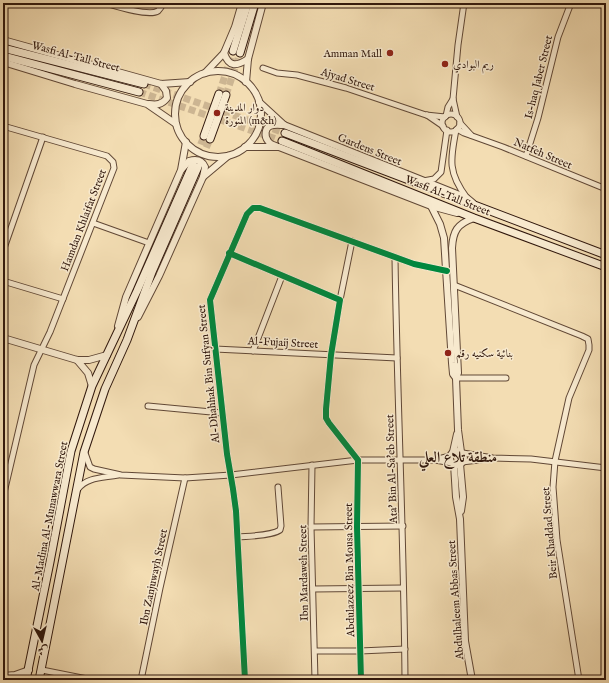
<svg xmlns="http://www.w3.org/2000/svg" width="609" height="683" viewBox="0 0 609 683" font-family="'IM FELL English',Amiri,serif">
<rect width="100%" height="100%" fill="#f3ddb3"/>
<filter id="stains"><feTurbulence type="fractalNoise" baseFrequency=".005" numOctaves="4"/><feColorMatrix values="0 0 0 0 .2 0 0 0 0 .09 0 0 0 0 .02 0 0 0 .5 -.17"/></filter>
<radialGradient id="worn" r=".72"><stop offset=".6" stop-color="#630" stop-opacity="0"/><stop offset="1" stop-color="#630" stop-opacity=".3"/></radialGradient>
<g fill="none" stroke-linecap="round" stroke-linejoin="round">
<!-- secondary-tunnel -->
<g stroke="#ccb592" stroke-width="7" stroke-dasharray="7 3.5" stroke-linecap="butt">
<polyline points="144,84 285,133"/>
<polyline points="139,92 282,141"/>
<polyline points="219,94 233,51"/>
<polyline points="226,95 240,53"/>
<polyline points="193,164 204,136"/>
<polyline points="198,167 210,139"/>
</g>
<!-- minor casing -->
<g stroke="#614836" stroke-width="7">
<g id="minor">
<path d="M105,3C115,6 149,17 158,11C160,9 162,6 163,3"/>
<polyline points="263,68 277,73 297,75 346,88 426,115 445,117"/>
<circle cx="451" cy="123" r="9"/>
<polyline points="427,115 443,126"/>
<polyline points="446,116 448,107 453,99"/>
<polyline points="457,117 453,99 458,45 464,3"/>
<polyline points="460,123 471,135"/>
<polyline points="3,126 107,156 113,162 114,168 50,332 34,365 3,497"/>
<polyline points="457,129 464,133 503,147 606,189"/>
<path d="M456,130C450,160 448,173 467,198"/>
<polyline points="526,156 538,118 558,37 571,3"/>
<polyline points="423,181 434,179 441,172 447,130"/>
<polyline points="93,223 149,243"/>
<polyline points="3,251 43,137"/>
<polyline points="229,253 340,300 331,355 326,409 326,418 329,423 358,460 357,527 361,680"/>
<path d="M395,257C397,398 404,539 405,680"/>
<polyline points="3,281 63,299"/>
<polyline points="454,285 582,336 588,339 589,345 589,350 569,398 555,461 553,487 557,540 579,680"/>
<polyline points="340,300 352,241"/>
<polyline points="215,349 397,358"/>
<polyline points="253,351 282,276"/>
<polyline points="456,378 506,378"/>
<polyline points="148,406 222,413"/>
<polyline points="85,453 90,467 94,469 121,475 185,478 231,475 358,460 435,460 452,463"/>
<polyline points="463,453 493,458 531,459 606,468"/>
<polyline points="438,459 450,456"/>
<polyline points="462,462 487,459"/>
<polyline points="312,465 311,527 315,680"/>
<path d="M78,489C87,477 103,478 118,475"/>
<polyline points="311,527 403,526"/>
<path d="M238,537C249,536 271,536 280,530L281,526L278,487"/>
<polyline points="313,589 403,588"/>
<polyline points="315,651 360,651 405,649"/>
<polyline points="42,670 92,680"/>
<polyline points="141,680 160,588 185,478"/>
<polyline points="245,680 236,511 233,489 227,454 210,300 247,214 253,208 260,208 414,264 447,271"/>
</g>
</g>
<!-- tertiary casing -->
<g stroke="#614836" stroke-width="8">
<g id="tertiary">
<polyline points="3,40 161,84 190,82"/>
<path d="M224,53C229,68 237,66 248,59"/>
<polyline points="3,62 75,84 147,104 176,124"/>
<circle cx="218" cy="114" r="43"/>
<polyline points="205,73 224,53 235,27 242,3"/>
<polyline points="246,82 248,59 263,3"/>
<polyline points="259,102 284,125 467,198 473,203"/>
<path d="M149,104C156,105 162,105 167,98L166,91L161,84"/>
<path d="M276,146C273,145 269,143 268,141C264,136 265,128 270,126C274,124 280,125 284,125"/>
<polyline points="245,147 279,147 431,206 457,213"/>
<path d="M182,169L189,161C196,159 202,160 205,167L203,177"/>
<polyline points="431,206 440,224 444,238 452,363 453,374 456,378"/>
<polyline points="138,317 159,276 203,177 228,156"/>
<polyline points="118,326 126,297 181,170 186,142"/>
<polyline points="3,338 77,360 89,360 107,355"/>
<polyline points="77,360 88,373 92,386"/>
<circle cx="457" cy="458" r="7"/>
<polyline points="453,452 457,434"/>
<path d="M461,452L458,430L456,378L458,373L452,248C453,231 457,224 474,218"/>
<polyline points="454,464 456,497 460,519 465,641 472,680"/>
<polyline points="460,464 463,497 461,511"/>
<polyline points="3,676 15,675 29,670"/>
</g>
</g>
<!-- secondary casing -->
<g stroke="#30170c" stroke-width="9">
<g id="secondary">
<polyline points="3,48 144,84"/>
<polyline points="233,51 248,3"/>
<polyline points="240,53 255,3"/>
<polyline points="3,56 139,92"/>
<polyline points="285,133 606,255"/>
<polyline points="204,136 219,94"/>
<polyline points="210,139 226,95"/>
<polyline points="282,141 474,218 606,267"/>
<polyline points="26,680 50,562 71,451 92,386 137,291 193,164"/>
<polyline points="39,680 84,452 105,389 127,340 152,272 198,167"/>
</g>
</g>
<!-- minor -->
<use href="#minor" stroke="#f7e9ce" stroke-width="5"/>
<!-- tertiary -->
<use href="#tertiary" stroke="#f7e9ce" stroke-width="6"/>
<!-- secondary -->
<use href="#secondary" stroke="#f7e9ce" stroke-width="7"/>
<!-- cycleway casing -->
<g stroke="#f7e9ce" stroke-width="8">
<g id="cycleway">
<polyline points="229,253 340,300 331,355 326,409 326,418 329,423 358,460 357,527 361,680"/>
<polyline points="245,680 236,511 233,489 227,454 210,300 247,214 253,208 260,208 414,264 447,271"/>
</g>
</g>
<!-- cycleway -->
<use href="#cycleway" stroke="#00873e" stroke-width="6"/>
</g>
<!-- markers -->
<g fill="#8f2418" stroke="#f7e9ce" stroke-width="1.5">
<circle cx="390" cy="53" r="4"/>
<circle cx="445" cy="64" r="4"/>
<circle cx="217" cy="113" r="4"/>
<circle cx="448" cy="353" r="4"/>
</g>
<g text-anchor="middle" stroke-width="3" stroke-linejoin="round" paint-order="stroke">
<!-- poi labels -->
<g font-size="11" fill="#30170c" stroke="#f7e9ce" text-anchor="start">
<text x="382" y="57" text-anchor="end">Amman Mall</text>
<text x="453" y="68">ريم البوادي</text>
<text x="225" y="111">دوار المدينة<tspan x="225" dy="13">المنورة (m&amp;h)</tspan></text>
<text x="456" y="357">بنائية سكنيه رقم</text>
</g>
<!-- street labels -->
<g font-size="11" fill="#30170c" stroke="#f7e9ce">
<text transform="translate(76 56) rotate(15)" y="4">Wasfi Al-Tall Street</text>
<text transform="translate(538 77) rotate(-76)" y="4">Is-haq Jaber Street</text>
<text transform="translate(348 79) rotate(17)" y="4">Ajyad Street</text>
<text transform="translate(370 149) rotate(22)" y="4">Gardens Street</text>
<text transform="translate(543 153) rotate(23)" y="4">Natfeh Street</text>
<text transform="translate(448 195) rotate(22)" y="4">Wasfi Al-Tall Street</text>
<text transform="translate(83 220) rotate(-69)" y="4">Hamdan Khlaifat Street</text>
<text transform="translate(283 342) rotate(3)" y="4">Al-Fujaij Street</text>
<text transform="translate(208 374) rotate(-96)" y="4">Al-Dhahhak Bin Sufyan Street</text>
<text transform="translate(391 469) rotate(-92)" y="4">Ata' Bin Al-Sa'eb Street</text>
<text transform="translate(49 516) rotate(-79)" y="4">Al-Madina Al-Munawwara Street</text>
<text transform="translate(549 533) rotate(-95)" y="4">Beir Khaddad Street</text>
<text transform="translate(349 570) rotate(-91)" y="4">Abdulazeez Bin Mousa Street</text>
<text transform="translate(303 573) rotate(-91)" y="4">Ibn Mardaweh Street</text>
<text transform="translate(153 577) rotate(-78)" y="4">Ibn Zanjuwayh Street</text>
<text transform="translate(455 600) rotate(-94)" y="4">Abdulhaleem Abbas Street</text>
</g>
<!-- district labels -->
<g font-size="15" font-weight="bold" fill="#30170c" stroke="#f7e9ce">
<text x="458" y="462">منطقة تلاع العلي</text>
</g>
</g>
<!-- margin -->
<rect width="609" height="683" fill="none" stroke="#f3ddb3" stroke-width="16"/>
<rect x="4" y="4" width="601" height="675" fill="none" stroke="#30170c" stroke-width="2"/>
<rect x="8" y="8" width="593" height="667" fill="none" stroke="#30170c"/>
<!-- north arrow -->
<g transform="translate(42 641) rotate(172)" stroke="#f7e9ce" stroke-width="3" paint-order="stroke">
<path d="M0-3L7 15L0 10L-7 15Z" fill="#30170c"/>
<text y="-6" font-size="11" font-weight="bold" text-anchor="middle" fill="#30170c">ش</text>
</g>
<rect width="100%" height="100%" filter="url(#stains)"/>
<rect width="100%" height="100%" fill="url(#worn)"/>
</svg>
